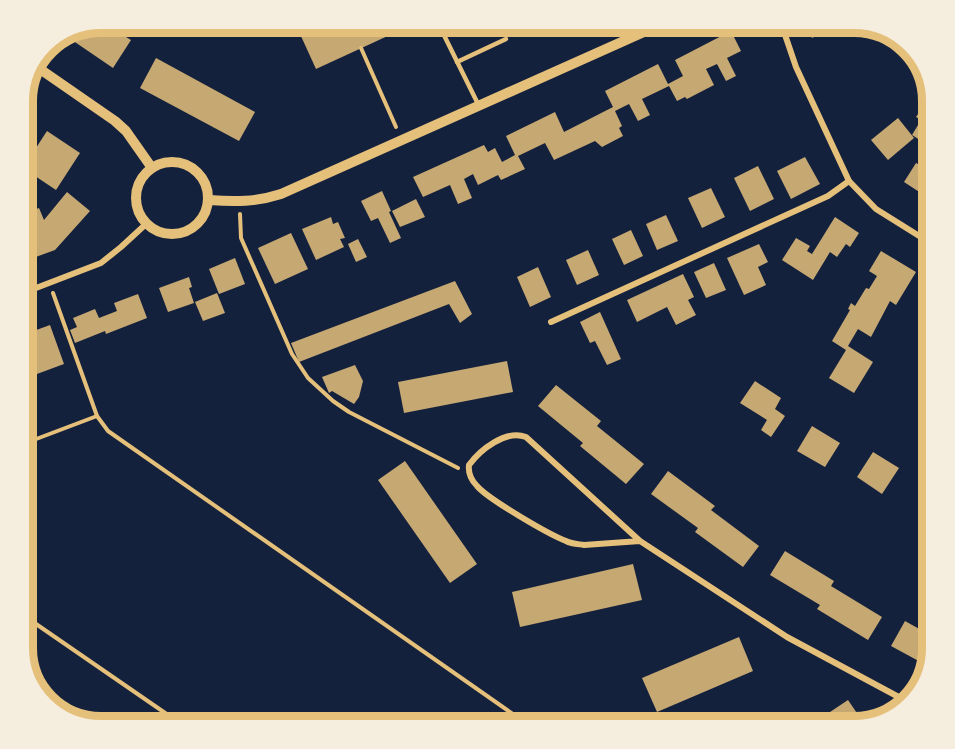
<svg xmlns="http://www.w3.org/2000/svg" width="955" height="749" viewBox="0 0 955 749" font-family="'Fira Sans',sans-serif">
<rect width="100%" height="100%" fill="#14213d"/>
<!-- building -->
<g fill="#c6a872">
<polygon points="101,22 131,40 113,68 66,36"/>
<polygon points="295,23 402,23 405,28 316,69"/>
<polygon points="809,23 812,23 818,35 812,38 805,24"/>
<polygon points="817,23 848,23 823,35"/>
<polygon points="731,31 741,51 727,58 736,76 726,81 717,64 706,69 714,85 687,99 685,97 677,101 669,86 642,99 650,115 638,121 629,104 615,111 622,126 619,128 623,136 602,147 595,141 554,160 545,143 518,156 525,169 501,180 498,175 478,185 473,174 464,179 472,198 458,204 450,185 423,197 413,177 484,145 488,152 495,148 502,162 515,155 506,136 555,112 564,132 613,107 605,91 658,64 668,84 683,76 675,60"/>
<polygon points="156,58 255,112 239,141 140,88"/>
<polygon points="922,108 932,114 932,125 923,142 912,135 921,120 916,117"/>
<polygon points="898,118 914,138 888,160 871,140"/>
<polygon points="47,131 80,153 56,190 23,168"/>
<polygon points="932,150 932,181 924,195 904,182 916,163 922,166"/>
<polygon points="805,157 820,184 791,199 777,171"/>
<polygon points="758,166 774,199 750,211 734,178"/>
<polygon points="711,188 725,217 702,228 688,198"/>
<polygon points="382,191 391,211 389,212 401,238 390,243 378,218 371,221 361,201"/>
<polygon points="67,192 90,211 55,250 33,258 23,229 23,214 39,208 44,220"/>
<polygon points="416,199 425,217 400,227 392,211"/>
<polygon points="666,215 678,241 657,250 646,224"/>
<polygon points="331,217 333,224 338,222 345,238 340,239 344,247 316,260 302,229"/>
<polygon points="835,217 859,233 850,247 846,244 837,257 830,252 813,280 782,260 796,238 810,246 807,251 812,254"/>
<polygon points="631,230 643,256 624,265 612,239"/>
<polygon points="291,233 308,269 275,284 258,248"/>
<polygon points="358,239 367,257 356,262 348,244"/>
<polygon points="759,244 768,262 758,267 766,285 744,295 727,258"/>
<polygon points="588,250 599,275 577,285 566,260"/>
<polygon points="881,251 916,272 896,305 890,301 871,337 858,329 848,346 873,362 854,393 829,378 846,350 832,341 850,310 848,309 851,303 855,306 866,288 869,289 877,276 869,271"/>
<polygon points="235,258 245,284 219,294 209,269"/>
<polygon points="714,263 726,290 706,298 694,272"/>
<polygon points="538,267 551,297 530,307 517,277"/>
<polygon points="683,274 694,297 688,300 696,315 676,325 667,307 637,322 627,300"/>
<polygon points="189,277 192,287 189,288 194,303 168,312 159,288"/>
<polygon points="455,281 472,314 460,323 449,304 299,362 291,343"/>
<polygon points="217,293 225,313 203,321 195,302"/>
<polygon points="138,294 147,318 106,334 105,331 75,343 70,330 77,327 73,318 95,309 99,318 117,311 114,303"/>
<polygon points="600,312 621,359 607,365 595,341 590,343 580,322"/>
<polygon points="50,325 64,364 37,374 28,350 23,351 23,328 25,327 28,333"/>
<polygon points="932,339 932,364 921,357"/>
<polygon points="507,361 513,392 404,413 398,382"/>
<polygon points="355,365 363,381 359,397 354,404 332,391 329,393 322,377"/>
<polygon points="755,381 781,398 775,409 785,416 771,437 761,430 767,420 740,403"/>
<polygon points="556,385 601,421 597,426 644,464 626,484 580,446 583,443 538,406"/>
<polygon points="812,426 840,443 825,467 797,451"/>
<polygon points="873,452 899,468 882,494 857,477"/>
<polygon points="405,461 477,564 450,583 378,480"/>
<polygon points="668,471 715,506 711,510 759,546 743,567 695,532 698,528 651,494"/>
<polygon points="785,551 834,581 831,586 882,617 868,640 817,609 820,605 770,575"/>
<polygon points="633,564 642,600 520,627 512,592"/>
<polygon points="905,621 932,636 932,648 926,665 891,646"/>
<polygon points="739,637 753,671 657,712 642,678"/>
<polygon points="848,700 863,722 854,726 809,726"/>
</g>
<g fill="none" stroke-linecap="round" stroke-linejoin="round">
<!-- path -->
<g stroke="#e5c07b" stroke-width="4">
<polyline points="361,48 396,127"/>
<polyline points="240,214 241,238 292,354 308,378 333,401 349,412 458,468"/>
<polyline points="53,293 97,416 108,431 530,726"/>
<polyline points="23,444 97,416"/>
<polyline points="23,615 184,726"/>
</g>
<!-- service -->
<g stroke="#e5c07b" stroke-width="4.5">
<polyline points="438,23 478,104"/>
<polyline points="457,62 506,39"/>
</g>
<!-- minor -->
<g stroke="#e5c07b" stroke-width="6">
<polyline points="781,23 796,67 849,181 876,209 932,244"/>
<polyline points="23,293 101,263 121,247 146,224"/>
<polyline points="551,322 828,196 849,181"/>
<path d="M640,541L584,545C578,544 572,544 566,541C548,534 488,499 477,486C471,480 468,473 469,465C480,450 506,429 526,437L640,541L787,637L908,702"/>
</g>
<!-- tertiary -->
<g stroke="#e5c07b" stroke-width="10">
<polyline points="37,67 115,121 126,131 152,168"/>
<circle cx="172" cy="198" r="36"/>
<path d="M209,200C235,202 256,202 281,194L664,23"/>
</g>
</g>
<!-- crop -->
<path d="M0 0H955V749H0ZM101 33H854A68 68 0 0 1 922 101V648A68 68 0 0 1 854 716H101A68 68 0 0 1 33 648V101A68 68 0 0 1 101 33Z" fill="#f5edde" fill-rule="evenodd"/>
<path fill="none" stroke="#e5c07b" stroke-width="8" d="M101 33H854A68 68 0 0 1 922 101V648A68 68 0 0 1 854 716H101A68 68 0 0 1 33 648V101A68 68 0 0 1 101 33Z"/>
</svg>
